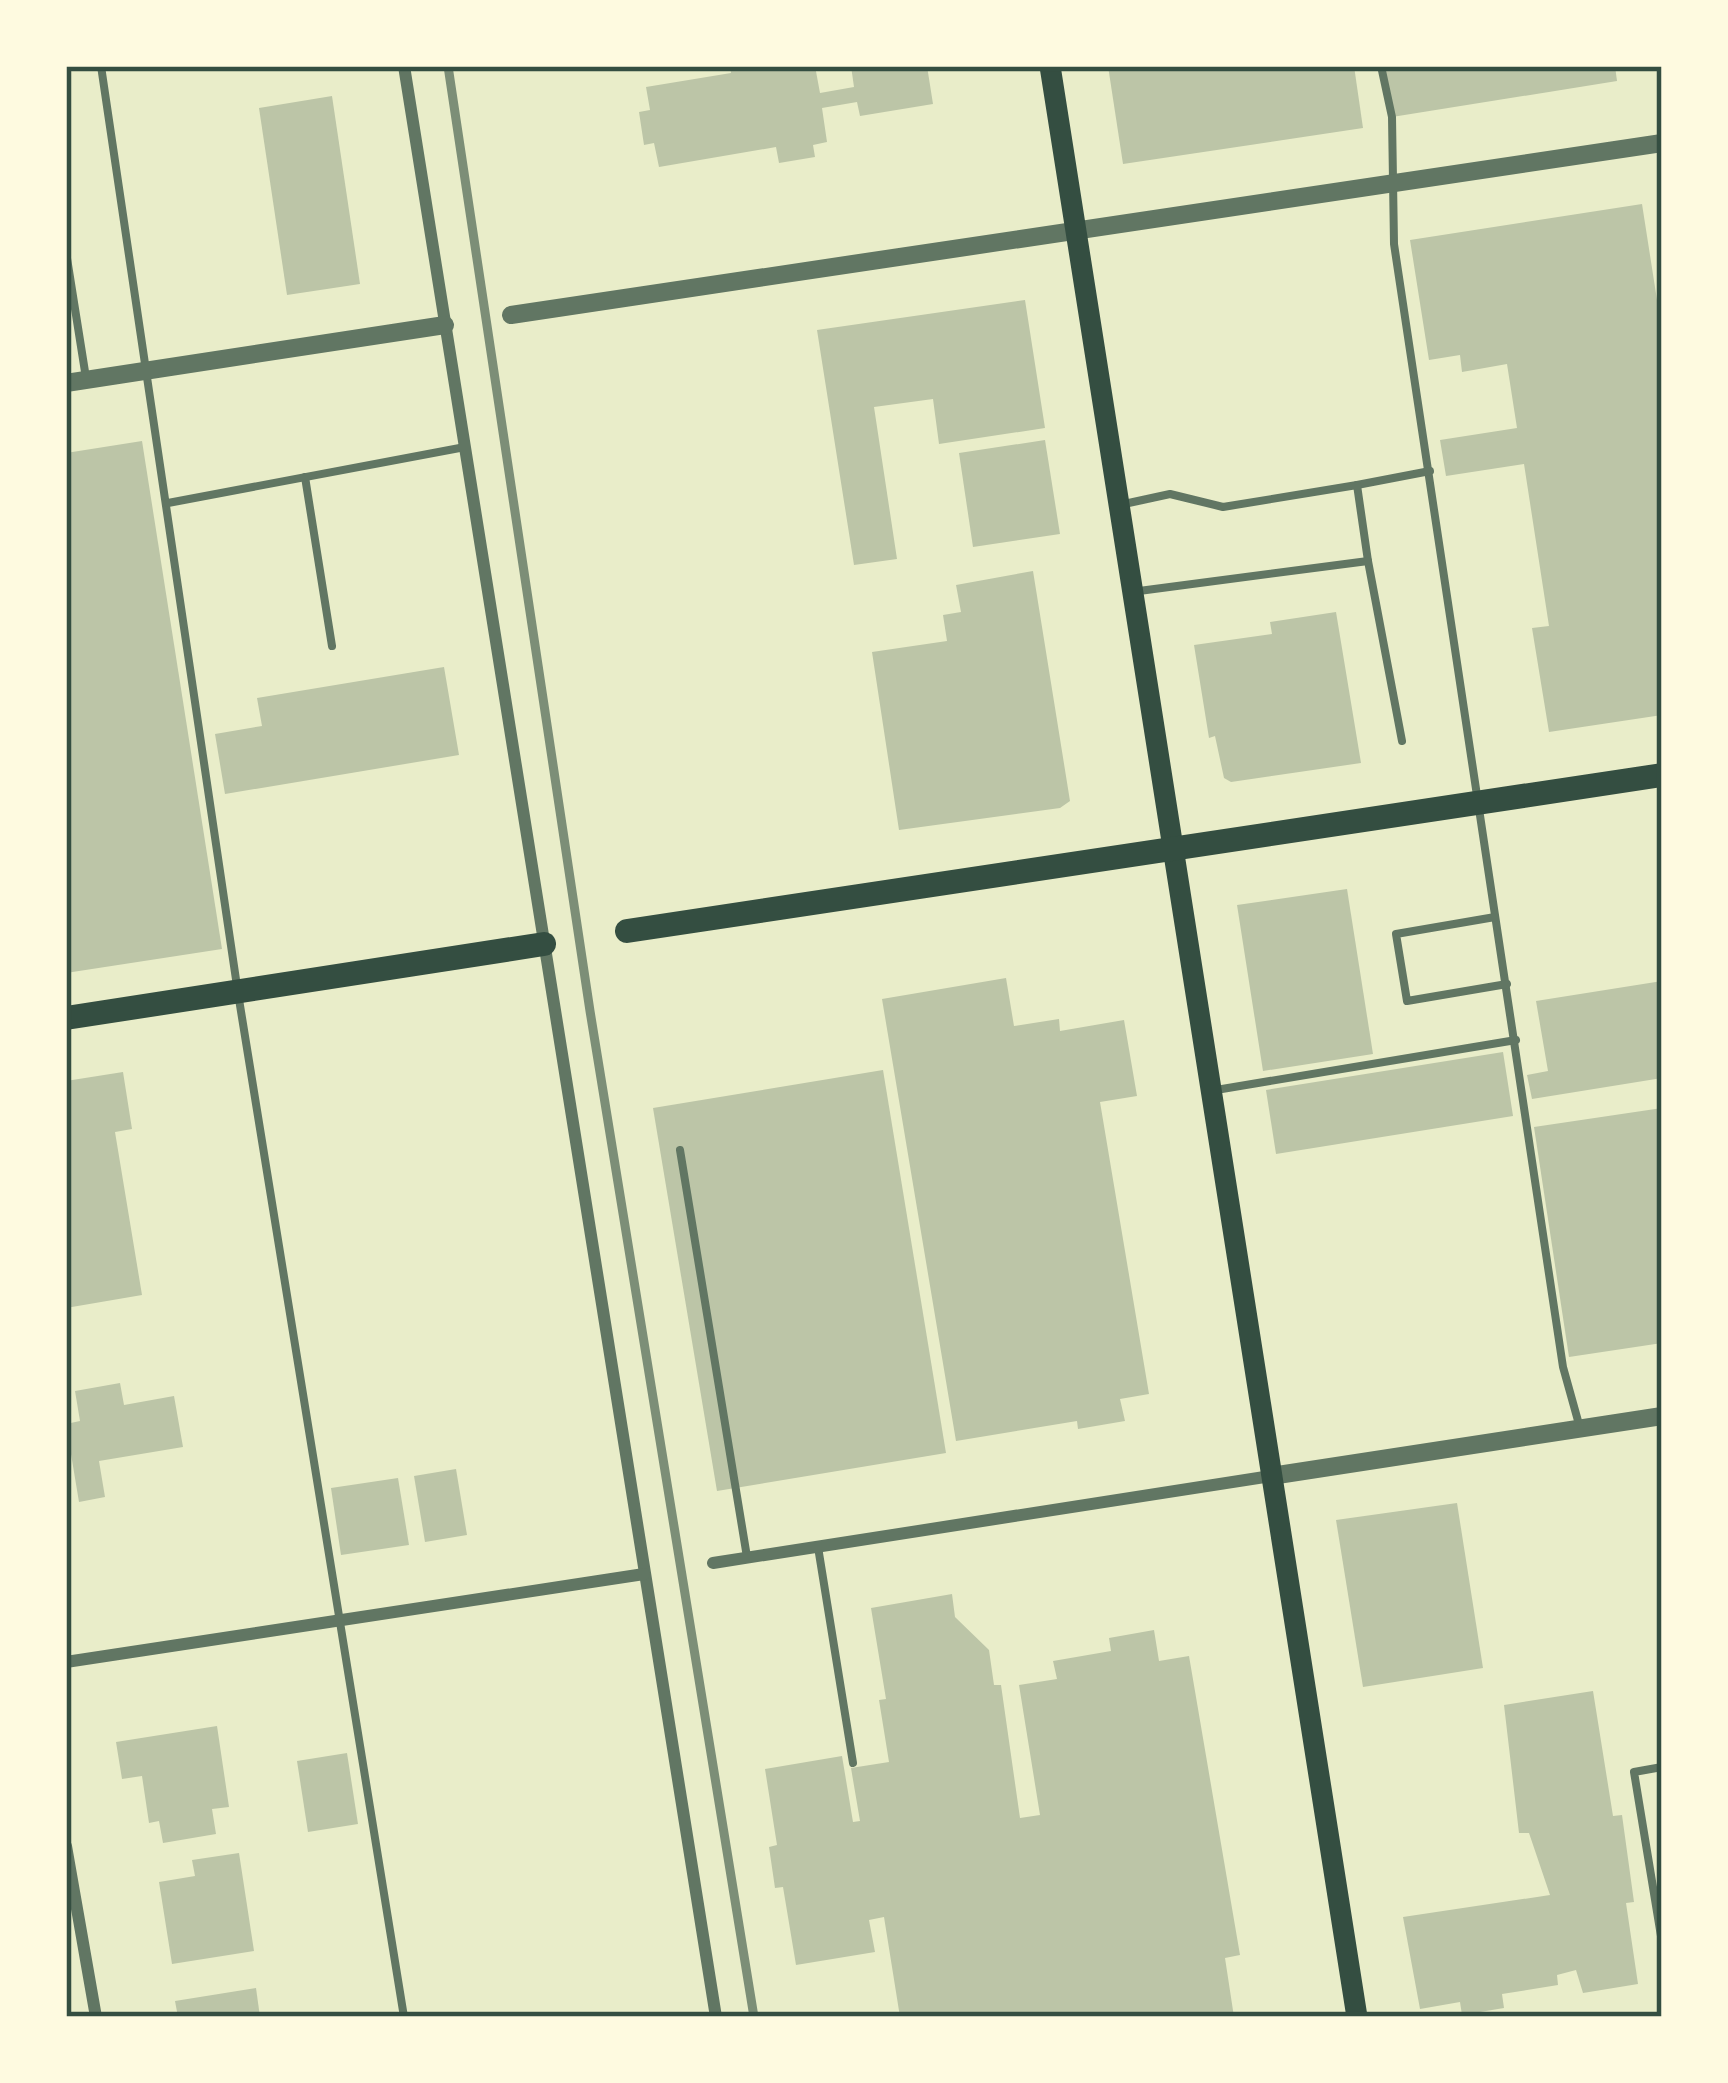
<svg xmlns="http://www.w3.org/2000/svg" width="1728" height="2083" viewBox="0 0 1728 2083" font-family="'Noto Serif',serif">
<rect width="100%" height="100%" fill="#e9edc9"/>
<!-- building -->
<g fill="#bcc5a7">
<polygon points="730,66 815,66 820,93 854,87 851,66 927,66 933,104 860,116 857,102 822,108 827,142 813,145 815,157 779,163 776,147 659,167 654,143 644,145 639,112 650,110 646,87 731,73"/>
<polygon points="1108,66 1354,66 1363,128 1123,164"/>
<polygon points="1384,66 1615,66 1617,81 1392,117"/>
<polygon points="332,96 360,284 287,295 259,108"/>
<polygon points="1642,204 1662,332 1662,715 1549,732 1532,628 1549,626 1524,464 1446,476 1440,440 1517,428 1507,364 1462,372 1460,355 1429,360 1410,240"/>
<polygon points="1025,300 1045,428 939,444 933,399 874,407 897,559 854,565 817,330"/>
<polygon points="1045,440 1060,534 973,547 959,453"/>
<polygon points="142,441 222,949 66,973 66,453"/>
<polygon points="1033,571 1070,801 1060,808 899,830 872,652 947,641 943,615 961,612 956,585"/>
<polygon points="1336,612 1361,763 1231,782 1224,778 1215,736 1209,738 1194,645 1272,634 1270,622"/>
<polygon points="444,667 459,755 225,794 215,734 262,726 257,698"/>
<polygon points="1347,889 1373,1054 1263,1071 1237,905"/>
<polygon points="1006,978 1014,1026 1059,1019 1060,1031 1124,1020 1137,1096 1100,1102 1149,1394 1120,1399 1125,1421 1078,1429 1077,1421 956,1441 882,999"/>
<polygon points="1662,981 1662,1078 1532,1099 1527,1075 1548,1071 1536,1001"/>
<polygon points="1503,1052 1513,1116 1276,1154 1266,1090"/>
<polygon points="883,1070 946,1453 717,1491 653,1108"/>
<polygon points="123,1072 132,1129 115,1132 142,1295 66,1308 66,1081"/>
<polygon points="1662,1108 1662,1343 1569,1357 1534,1127"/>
<polygon points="120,1383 124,1405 174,1396 183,1447 99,1461 105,1497 79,1502 66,1424 80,1421 75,1391"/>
<polygon points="456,1469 467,1535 425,1542 414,1476"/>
<polygon points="398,1478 409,1545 341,1555 331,1488"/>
<polygon points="1457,1503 1483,1668 1363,1687 1336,1520"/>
<polygon points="952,1594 955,1617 989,1650 994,1685 1001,1685 1020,1818 1040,1815 1019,1685 1057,1679 1053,1661 1111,1651 1109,1638 1154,1630 1159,1661 1189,1656 1240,1955 1225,1958 1234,2017 900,2017 884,1917 869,1920 875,1952 796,1965 783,1887 775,1888 769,1847 777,1845 765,1769 842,1756 853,1822 860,1821 851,1768 889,1762 879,1700 886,1699 871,1608"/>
<polygon points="1593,1691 1613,1816 1622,1815 1634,1902 1626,1903 1638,1984 1583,1993 1576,1970 1557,1975 1558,1985 1502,1994 1504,2008 1462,2015 1460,2002 1420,2009 1403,1917 1550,1895 1529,1833 1519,1833 1504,1705"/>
<polygon points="217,1726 229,1807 212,1809 216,1834 163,1843 159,1821 149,1823 142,1776 122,1779 116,1742"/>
<polygon points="347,1753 358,1824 308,1832 297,1761"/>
<polygon points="239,1853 254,1951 172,1964 159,1882 195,1876 192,1860"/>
<polygon points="256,1988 260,2017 178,2017 175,2001"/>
</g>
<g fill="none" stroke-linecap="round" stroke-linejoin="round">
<!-- service -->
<g stroke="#617663" stroke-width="8">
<polyline points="101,66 238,993 404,2017"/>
<polyline points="1381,66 1392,117 1394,244 1563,1367 1580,1428"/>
<polyline points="66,252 86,378"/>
<polyline points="305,477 332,646"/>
<polyline points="1357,485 1430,471"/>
<polyline points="168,503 465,447"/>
<polyline points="1124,504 1170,494 1223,507 1357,485 1368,561"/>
<polyline points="1139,591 1368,561 1402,741"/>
<polyline points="1495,917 1396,934 1407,1001 1507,984"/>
<polyline points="1216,1090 1516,1040"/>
<polyline points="680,1150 747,1557"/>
<polyline points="818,1547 853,1763"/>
<polyline points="1662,1767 1634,1772 1662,1942"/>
</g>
<!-- minor -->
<g stroke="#617663" stroke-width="12">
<polyline points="404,66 716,2017"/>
<polyline points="713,1563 1271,1476"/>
<polyline points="66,1662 644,1574"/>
<polyline points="66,1846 96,2017"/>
</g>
<!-- tertiary -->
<g stroke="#617663" stroke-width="18">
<polyline points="511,315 1662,143"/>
<polyline points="66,383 445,325"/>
<polyline points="1271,1476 1662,1416"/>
</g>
<!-- secondary -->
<polyline stroke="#344e41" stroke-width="21" points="1050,66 1357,2017"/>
<!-- trunk -->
<g stroke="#344e41" stroke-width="24">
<polyline points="627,931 1662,775"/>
<polyline points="66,1018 544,944"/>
</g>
<!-- rail -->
<polyline stroke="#7c8e77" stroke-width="9" points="448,66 590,1011 754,2017"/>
</g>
<!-- border -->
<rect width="1728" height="2083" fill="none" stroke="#fefae0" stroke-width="138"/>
<rect x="69" y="69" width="1590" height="1945" fill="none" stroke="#344e41" stroke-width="4.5"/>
</svg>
